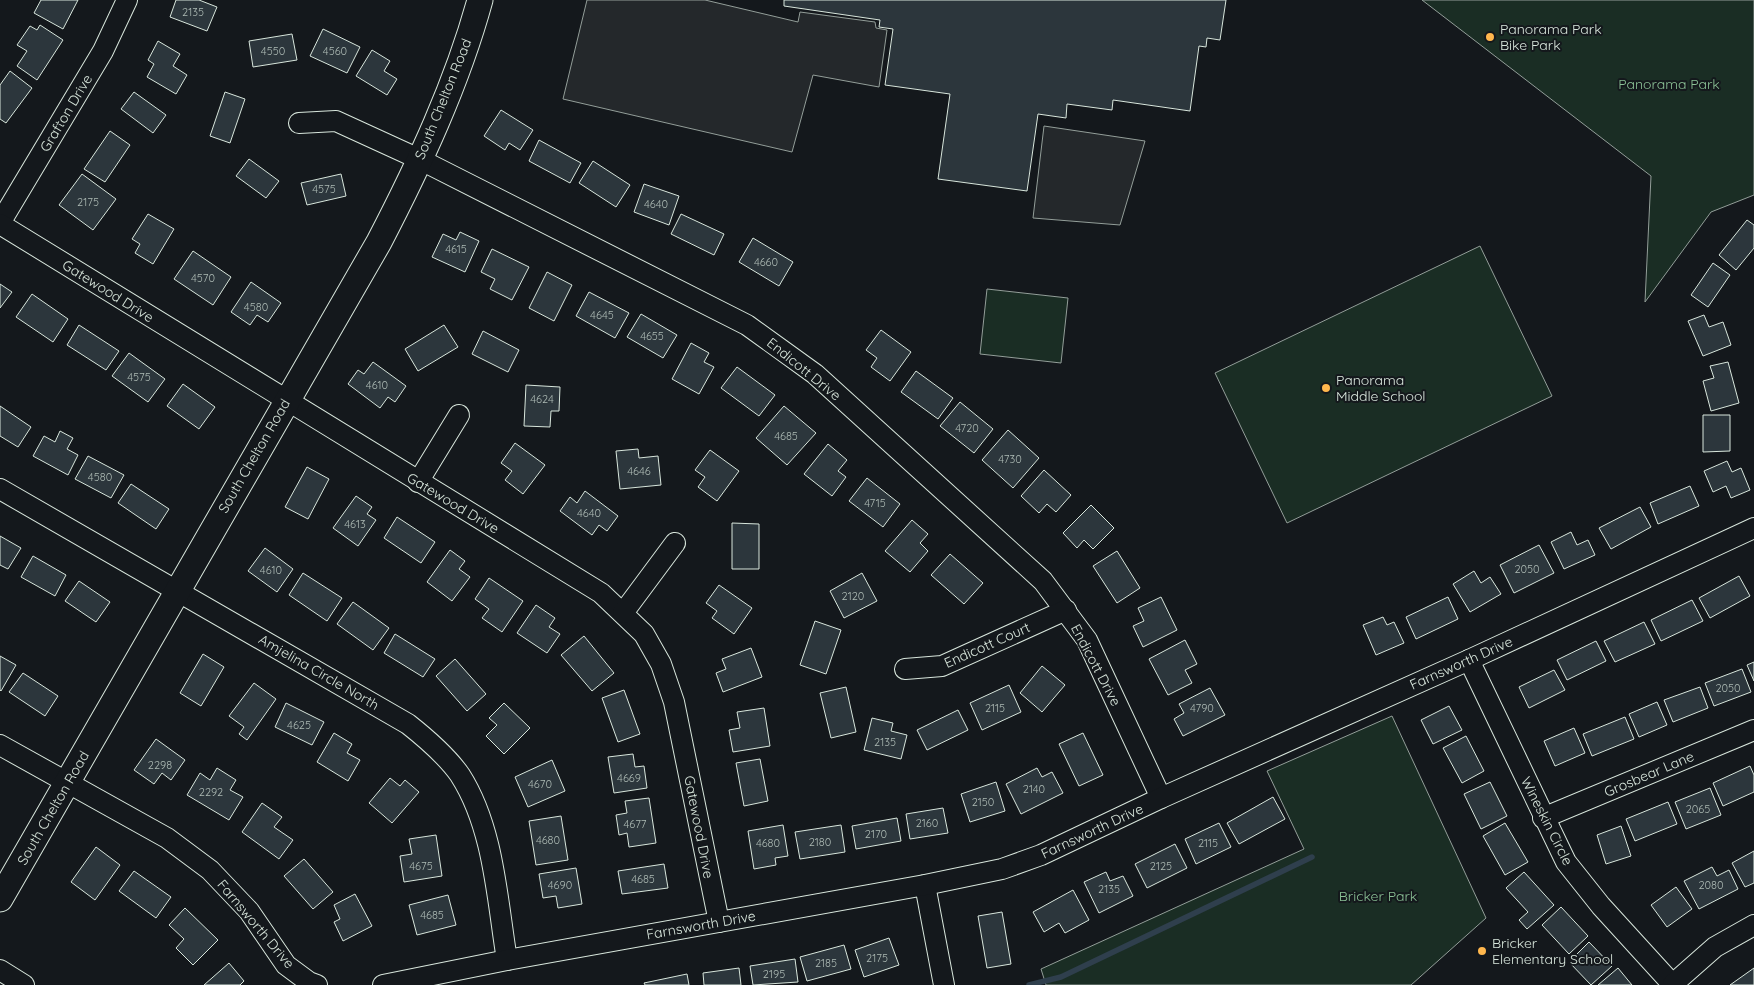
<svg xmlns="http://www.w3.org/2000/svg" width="1754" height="985" viewBox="0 0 1754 985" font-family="Quicksand,sans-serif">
<rect width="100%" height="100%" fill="#14181c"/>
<!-- green -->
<g fill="#1a2d24" stroke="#939e99">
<polygon points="1422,0 1754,0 1754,195 1711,212 1645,302 1651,176"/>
<polygon points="1480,246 1552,396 1287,523 1215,373"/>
<polygon points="987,289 1068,298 1061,363 980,354"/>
<polygon points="1392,716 1486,918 1411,985 1046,985 1041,969 1304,849 1267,771"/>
</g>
<!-- parking -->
<g fill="#24282b" stroke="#939e99">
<polygon points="587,0 705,0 798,22 800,12 875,22 876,28 887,30 879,87 813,75 792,152 563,99"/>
<polygon points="1044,126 1145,141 1120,225 1033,218"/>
</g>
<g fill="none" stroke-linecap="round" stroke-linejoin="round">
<!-- stream -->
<polyline stroke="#2f3f4d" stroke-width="5.5" points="1029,985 1061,977 1312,857"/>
</g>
<!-- building -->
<g fill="#2c363c" stroke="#d8e6dc">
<polygon points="41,0 78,0 63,29 34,13"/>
<polygon points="176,0 199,0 217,7 207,31 170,17"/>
<polygon points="784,0 1226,0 1220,40 1207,38 1206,47 1199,46 1190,111 1113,100 1112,110 1067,104 1066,118 1038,114 1027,191 938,179 950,94 885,85 893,29 879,27 880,20 784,6"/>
<polygon points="40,25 63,40 37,80 17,66 27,51 17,45 30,26 37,30"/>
<polygon points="323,29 360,47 347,73 310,56"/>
<polygon points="292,34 297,60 253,67 249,41"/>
<polygon points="158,41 180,54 173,66 187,75 176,94 147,77 154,64 148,60"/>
<polygon points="372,50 390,61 384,71 397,79 387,95 356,76"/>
<polygon points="10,71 32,88 6,123 0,119 0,85"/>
<polygon points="134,92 166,115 153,133 121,109"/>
<polygon points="225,92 245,99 230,143 210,136"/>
<polygon points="501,110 533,130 520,150 509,143 505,150 484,136"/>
<polygon points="110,131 130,145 105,182 84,169"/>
<polygon points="539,140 581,163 570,183 529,161"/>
<polygon points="249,159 279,181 266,198 236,176"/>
<polygon points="593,161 630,185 616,207 579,183"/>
<polygon points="82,174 116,199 93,230 59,205"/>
<polygon points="341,174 346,196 307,205 301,183"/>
<polygon points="644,184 679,196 669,225 634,212"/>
<polygon points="148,214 174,229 153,264 135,253 140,244 132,239"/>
<polygon points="681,214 724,234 714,255 671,234"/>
<polygon points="1747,220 1754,225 1754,248 1736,270 1719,255"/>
<polygon points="460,232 479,241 465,272 432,257 443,234 456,240"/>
<polygon points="753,238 793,262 779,286 739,262"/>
<polygon points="492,249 529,267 512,300 490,289 495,279 481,272"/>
<polygon points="193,251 231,277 213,305 174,279"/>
<polygon points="1713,263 1730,275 1708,307 1691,295"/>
<polygon points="547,272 572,285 554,321 529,308"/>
<polygon points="251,282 281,303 268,322 257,315 250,325 231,312"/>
<polygon points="0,284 12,292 0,308"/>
<polygon points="589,292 629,313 615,338 576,316"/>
<polygon points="32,294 68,319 53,342 16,317"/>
<polygon points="641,314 677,335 663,358 627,337"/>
<polygon points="1704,315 1709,327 1723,322 1731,345 1703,356 1688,321"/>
<polygon points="79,325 119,351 106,370 67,345"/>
<polygon points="444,325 458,347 418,371 405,349"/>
<polygon points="881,330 911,352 890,381 871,367 877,358 866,350"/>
<polygon points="483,331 519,350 508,372 472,354"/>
<polygon points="691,343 709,353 704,362 714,367 699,394 672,379"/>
<polygon points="129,353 165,379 148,402 112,376"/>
<polygon points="373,362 406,386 395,402 388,397 380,408 348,384 358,370 364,374"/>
<polygon points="1728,362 1739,403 1711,411 1703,381 1714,378 1710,366"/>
<polygon points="737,367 775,395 759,416 721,388"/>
<polygon points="916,371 953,398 938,419 901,392"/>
<polygon points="183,384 215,407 199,429 167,406"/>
<polygon points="526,385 560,387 559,411 551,411 550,427 524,426"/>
<polygon points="960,402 993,429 974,453 940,426"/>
<polygon points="0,406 31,427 18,447 0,436"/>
<polygon points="784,406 816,433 787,465 756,438"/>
<polygon points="1703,415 1730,415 1730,451 1703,452"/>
<polygon points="1008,430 1039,458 1013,488 982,460"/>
<polygon points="60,431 73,438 67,449 78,455 68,475 33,456 44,436 55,442"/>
<polygon points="515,443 545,465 523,494 505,480 512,471 501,463"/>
<polygon points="828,444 847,460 838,471 846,477 832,496 804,474"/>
<polygon points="638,449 639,458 658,456 661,485 620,489 616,451"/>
<polygon points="710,450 739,471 717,501 698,487 705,477 695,470"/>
<polygon points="88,456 124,475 111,498 75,479"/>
<polygon points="1727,461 1732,472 1741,468 1750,490 1731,498 1726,486 1713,492 1704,471"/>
<polygon points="307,467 329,479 308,519 285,507"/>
<polygon points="1044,470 1071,495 1056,512 1047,504 1039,513 1021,496"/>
<polygon points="867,478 900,504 883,527 849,501"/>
<polygon points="131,484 169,509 156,529 118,503"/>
<polygon points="1690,486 1699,506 1658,524 1650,503"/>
<polygon points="585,491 618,516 607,531 599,525 592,535 560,511 570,497 577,503"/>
<polygon points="356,496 372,507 367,514 376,520 358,546 333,528"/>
<polygon points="1091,505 1114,528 1093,549 1084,540 1077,548 1063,533"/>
<polygon points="1640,507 1651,527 1611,549 1599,528"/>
<polygon points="397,517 435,542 421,563 384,538"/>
<polygon points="912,520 928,534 920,543 928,551 910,572 885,551"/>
<polygon points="732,523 759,524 759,569 732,569"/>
<polygon points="1571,532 1577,545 1588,540 1595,555 1564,569 1551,542"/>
<polygon points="0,536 21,548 8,569 0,565"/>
<polygon points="1539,545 1554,573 1514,593 1500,565"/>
<polygon points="265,548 293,569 277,592 248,571"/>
<polygon points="450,550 465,561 459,569 470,577 452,601 427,582"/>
<polygon points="1117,551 1140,588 1117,603 1093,566"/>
<polygon points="950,554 983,583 964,604 931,575"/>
<polygon points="33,556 66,575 55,596 21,577"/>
<polygon points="1474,571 1481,583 1490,577 1501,594 1470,612 1453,584"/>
<polygon points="303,573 342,598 327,621 289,595"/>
<polygon points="862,573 877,601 844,618 830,591"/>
<polygon points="1739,576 1750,596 1710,618 1699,598"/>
<polygon points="489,578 523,601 502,632 482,618 489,609 475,599"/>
<polygon points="79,581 110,602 96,622 65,601"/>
<polygon points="719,585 752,608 734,634 712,618 717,611 706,603"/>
<polygon points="1161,597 1177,630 1143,647 1133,626 1144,621 1138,608"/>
<polygon points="1448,597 1458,619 1416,639 1406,617"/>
<polygon points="1692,600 1703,621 1661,641 1651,620"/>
<polygon points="353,602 389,628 373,650 337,624"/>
<polygon points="536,605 555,618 549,627 560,634 547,653 517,633"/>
<polygon points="1383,617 1387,625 1394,622 1404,643 1376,655 1363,625"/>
<polygon points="815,621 841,630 826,674 800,665"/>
<polygon points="1644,622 1655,644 1615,662 1604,641"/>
<polygon points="395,634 435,659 423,677 384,653"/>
<polygon points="584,636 614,673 592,691 561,655"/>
<polygon points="1185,640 1197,664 1185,670 1192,683 1168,695 1149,659"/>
<polygon points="1596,641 1606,661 1567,680 1557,660"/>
<polygon points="751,648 762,677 723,692 716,673 726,669 722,659"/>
<polygon points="203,654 224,667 201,706 180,693"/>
<polygon points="0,656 16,665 1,691 0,690"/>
<polygon points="455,659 486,694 467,711 436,676"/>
<polygon points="1754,662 1754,681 1747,665"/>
<polygon points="1042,666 1065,685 1042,712 1020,693"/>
<polygon points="1742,669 1751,692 1714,706 1705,683"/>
<polygon points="1554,670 1565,690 1529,708 1519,687"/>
<polygon points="23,673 58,696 45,716 9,692"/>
<polygon points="254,683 276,699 247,740 239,734 244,727 229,716"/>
<polygon points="1009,685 1021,712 982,730 970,703"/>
<polygon points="846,687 856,732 831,738 820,693"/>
<polygon points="1700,687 1708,708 1673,722 1664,700"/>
<polygon points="1210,688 1225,715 1183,736 1174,719 1184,713 1179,704"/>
<polygon points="624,690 640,734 618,742 602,698"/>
<polygon points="1657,702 1667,725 1639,737 1629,714"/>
<polygon points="286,703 324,722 312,745 275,727"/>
<polygon points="504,703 530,728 504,754 486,736 497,725 489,718"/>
<polygon points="1449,706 1462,730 1433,744 1421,720"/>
<polygon points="764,708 770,746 733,752 729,730 740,728 737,712"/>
<polygon points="958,710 968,730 927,750 917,730"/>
<polygon points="1625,717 1634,739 1592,756 1583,734"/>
<polygon points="872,718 893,723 891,731 907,735 901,759 864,750"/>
<polygon points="1574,728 1585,753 1555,766 1544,741"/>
<polygon points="334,733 352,744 347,753 360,760 348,781 317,762"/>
<polygon points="1083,733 1103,775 1079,786 1059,744"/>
<polygon points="1466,736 1484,771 1462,783 1443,748"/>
<polygon points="156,739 185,760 171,780 162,773 154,784 134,770"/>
<polygon points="633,754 635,767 644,766 647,788 614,793 608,757"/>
<polygon points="760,759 768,801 744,806 736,763"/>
<polygon points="552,760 565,791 528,807 515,777"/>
<polygon points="1750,766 1754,775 1754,792 1723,806 1713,783"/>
<polygon points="217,768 236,780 230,790 243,797 229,820 187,795 200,773 210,780"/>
<polygon points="1037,768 1042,777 1052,772 1063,793 1021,814 1006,784"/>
<polygon points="390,778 400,786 405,780 419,792 392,823 369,803"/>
<polygon points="996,782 1005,811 970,822 961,794"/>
<polygon points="1490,782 1507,816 1481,829 1464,794"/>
<polygon points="1710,788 1721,815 1686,829 1675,802"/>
<polygon points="1273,797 1285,819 1239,844 1227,823"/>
<polygon points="649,798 656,843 629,847 627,833 619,835 616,815 627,813 625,801"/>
<polygon points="1668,802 1677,824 1635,841 1626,819"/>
<polygon points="262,803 282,817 274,827 293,840 279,859 242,832"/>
<polygon points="943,808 948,833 910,839 906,814"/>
<polygon points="561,816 568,860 536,865 529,821"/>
<polygon points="897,818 901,841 856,849 852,826"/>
<polygon points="1219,823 1231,847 1196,864 1185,839"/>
<polygon points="1505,823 1528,862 1505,875 1483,836"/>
<polygon points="783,825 788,856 775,858 776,865 754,869 748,831"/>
<polygon points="841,825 845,852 800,859 795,832"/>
<polygon points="1621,826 1631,856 1606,864 1597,835"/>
<polygon points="436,835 442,876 404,882 400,856 412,854 409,839"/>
<polygon points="1175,844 1187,868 1147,888 1135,864"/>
<polygon points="96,847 120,865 95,900 71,882"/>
<polygon points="1754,851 1754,883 1745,887 1732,863"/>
<polygon points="304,859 333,892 313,909 284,876"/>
<polygon points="664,864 668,888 622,894 618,871"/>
<polygon points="1712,867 1717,876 1729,870 1738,889 1699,909 1684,881"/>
<polygon points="576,868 582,904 558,908 556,896 543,898 539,874"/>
<polygon points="134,871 171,897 156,918 119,891"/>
<polygon points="1106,872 1110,881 1123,876 1133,896 1099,913 1084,882"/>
<polygon points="1524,872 1554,905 1527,929 1519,920 1528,912 1506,888"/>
<polygon points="1676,887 1692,909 1667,927 1651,905"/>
<polygon points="1073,890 1089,920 1065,933 1059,923 1044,932 1033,912"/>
<polygon points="355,894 372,926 343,941 334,922 340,919 334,905"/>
<polygon points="448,895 456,925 417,935 409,905"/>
<polygon points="1561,907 1588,936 1569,954 1542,925"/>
<polygon points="185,908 218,940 193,965 176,948 184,939 169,925"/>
<polygon points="1002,912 1011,964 987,968 978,916"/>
<polygon points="889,938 899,965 864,977 855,950"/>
<polygon points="1589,942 1612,966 1591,985 1569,962"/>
<polygon points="844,945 851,969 807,981 800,957"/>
<polygon points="795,959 798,982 753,985 750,966"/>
<polygon points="229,963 244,981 240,985 204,985"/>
<polygon points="739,968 741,985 704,985 703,973"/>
<polygon points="1618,968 1632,985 1598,985"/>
<polygon points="1754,968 1754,985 1730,985"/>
<polygon points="687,974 689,985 645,985 644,983"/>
</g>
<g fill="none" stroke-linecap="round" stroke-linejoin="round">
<!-- minor casing -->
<g stroke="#d8e6dc" stroke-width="22">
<g id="minor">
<polyline points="299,123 336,121 419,159 747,325 815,374 1043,581 1087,640 1161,798"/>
<polyline points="0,223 103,51 127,0"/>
<polyline points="0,224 601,593 644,634 661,664 674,702 719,922"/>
<polyline points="418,482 459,415"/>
<path d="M0,489L408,724C427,739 446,755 460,775C494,828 497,899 507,960"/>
<polyline points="623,613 675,543"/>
<polyline points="1469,660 1566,862 1601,906 1673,985"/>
<polyline points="905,669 942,666 1066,610"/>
<polyline points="0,745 167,838 210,870 249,911 286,965 309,982 317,985"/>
<polyline points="1543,818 1754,730"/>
<polyline points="925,885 944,985"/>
<polyline points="0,970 24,985"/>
<polyline points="1673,984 1715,947 1754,925"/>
<polyline points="383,985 507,960 925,885 1002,869 1041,855 1161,798 1469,660 1754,528"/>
</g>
</g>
<!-- major casing -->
<g stroke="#d8e6dc" stroke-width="27">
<path id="major" d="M0,899L379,242C419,165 457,84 480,0"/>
</g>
<!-- minor -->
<use href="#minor" stroke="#14181c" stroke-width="20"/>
<!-- major -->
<use href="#major" stroke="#14181c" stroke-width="25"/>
</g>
<!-- markers -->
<g fill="#ffb74d" stroke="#14181c" stroke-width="2">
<circle cx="1490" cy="37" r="5"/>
<circle cx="1326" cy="388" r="5"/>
<circle cx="1482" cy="951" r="5"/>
</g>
<g text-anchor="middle" stroke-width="4" stroke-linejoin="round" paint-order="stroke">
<!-- number labels -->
<g font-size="11" fill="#adbab4">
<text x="193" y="16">2135</text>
<text x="273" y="55">4550</text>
<text x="335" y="55">4560</text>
<text x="324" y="193">4575</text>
<text x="88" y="206">2175</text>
<text x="656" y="208">4640</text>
<text x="456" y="253">4615</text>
<text x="766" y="266">4660</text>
<text x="203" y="282">4570</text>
<text x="256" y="311">4580</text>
<text x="602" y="319">4645</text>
<text x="652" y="340">4655</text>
<text x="139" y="381">4575</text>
<text x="377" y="389">4610</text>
<text x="542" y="403">4624</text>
<text x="967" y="432">4720</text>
<text x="786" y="440">4685</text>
<text x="1010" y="463">4730</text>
<text x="639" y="475">4646</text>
<text x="100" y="481">4580</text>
<text x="875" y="507">4715</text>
<text x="589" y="517">4640</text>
<text x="355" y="528">4613</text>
<text x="1527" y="573">2050</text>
<text x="271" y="574">4610</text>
<text x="853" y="600">2120</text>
<text x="1728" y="692">2050</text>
<text x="995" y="712">2115</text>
<text x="1202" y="712">4790</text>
<text x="299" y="729">4625</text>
<text x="885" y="746">2135</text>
<text x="160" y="769">2298</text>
<text x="629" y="782">4669</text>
<text x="540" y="788">4670</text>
<text x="1034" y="793">2140</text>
<text x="211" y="796">2292</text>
<text x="983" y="806">2150</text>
<text x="1698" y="813">2065</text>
<text x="927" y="827">2160</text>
<text x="635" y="828">4677</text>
<text x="876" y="838">2170</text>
<text x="548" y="844">4680</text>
<text x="820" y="846">2180</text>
<text x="768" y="847">4680</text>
<text x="1208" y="847">2115</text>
<text x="421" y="870">4675</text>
<text x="1161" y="870">2125</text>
<text x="643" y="883">4685</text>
<text x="560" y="889">4690</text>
<text x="1711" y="889">2080</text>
<text x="1109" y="893">2135</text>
<text x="432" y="919">4685</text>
<text x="877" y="962">2175</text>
<text x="826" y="967">2185</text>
<text x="774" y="978">2195</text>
</g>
<!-- poi labels -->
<g font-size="14" fill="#d8e6dc" stroke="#14181c" text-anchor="start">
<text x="1500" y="34">Panorama Park<tspan x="1500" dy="16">Bike Park</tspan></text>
<text x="1336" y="385">Panorama<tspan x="1336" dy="16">Middle School</tspan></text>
<text x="1492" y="948">Bricker<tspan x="1492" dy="16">Elementary School</tspan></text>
</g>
<!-- park labels -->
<g font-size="14" fill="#8ac095" stroke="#14181c">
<text x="1669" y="89">Panorama Park</text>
<text x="1378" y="901">Bricker Park</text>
</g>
<!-- street labels -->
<g font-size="14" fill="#d8e6dc" stroke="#14181c">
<text transform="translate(443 99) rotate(-68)" y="5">South Chelton Road</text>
<text transform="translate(66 113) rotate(-59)" y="5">Grafton Drive</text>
<text transform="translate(108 291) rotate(32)" y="5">Gatewood Drive</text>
<text transform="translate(804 369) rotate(39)" y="5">Endicott Drive</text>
<text transform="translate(254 456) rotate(-60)" y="5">South Chelton Road</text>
<text transform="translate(453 503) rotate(31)" y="5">Gatewood Drive</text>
<text transform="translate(987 645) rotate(-24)" y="5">Endicott Court</text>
<text transform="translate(1461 663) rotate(-24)" y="5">Farnsworth Drive</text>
<text transform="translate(1096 665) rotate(62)" y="5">Endicott Drive</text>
<text transform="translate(319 672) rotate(30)" y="5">Amjelina Circle North</text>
<text transform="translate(1649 774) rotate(-23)" y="5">Grosbear Lane</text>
<text transform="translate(53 808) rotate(-60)" y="5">South Chelton Road</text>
<text transform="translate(1547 821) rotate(63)" y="5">Wineskin Circle</text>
<text transform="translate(699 827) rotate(79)" y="5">Gatewood Drive</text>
<text transform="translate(1092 831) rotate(-25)" y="5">Farnsworth Drive</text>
<text transform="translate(256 924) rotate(50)" y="5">Farnsworth Drive</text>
<text transform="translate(701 925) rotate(-10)" y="5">Farnsworth Drive</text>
</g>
</g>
</svg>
